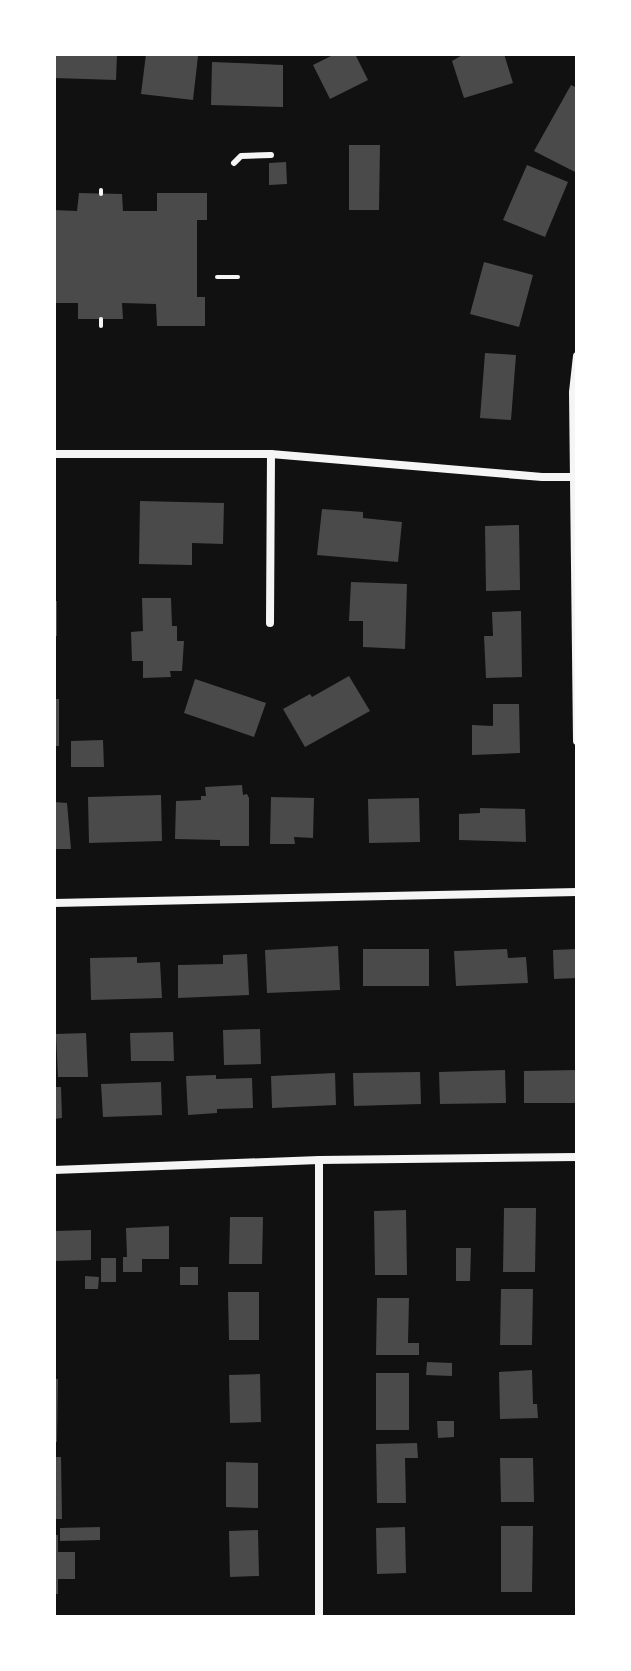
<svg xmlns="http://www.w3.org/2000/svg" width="631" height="1671" viewBox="0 0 631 1671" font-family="Quicksand,sans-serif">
<rect width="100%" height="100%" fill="#111"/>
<!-- building -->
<g fill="#4a4a4a">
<polygon points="54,54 117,54 116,80 54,78"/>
<polygon points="146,54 198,56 193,100 141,94"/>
<polygon points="335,54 355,54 368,80 330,99 313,65"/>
<polygon points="464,54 504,54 513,83 464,98 452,61"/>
<polygon points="212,62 283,65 283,107 211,105"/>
<polygon points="571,85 577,88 575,172 534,151"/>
<polygon points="349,145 380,145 379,210 349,210"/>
<polygon points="286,162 287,184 269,185 269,163"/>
<polygon points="527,165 568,182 545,237 503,220"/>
<polygon points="79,193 122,194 123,211 157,211 157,193 207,193 207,220 197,220 197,297 205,297 205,326 157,326 156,304 122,303 123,319 78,319 78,303 54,303 54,210 77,211"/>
<polygon points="484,262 533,275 519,327 470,314"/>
<polygon points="485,353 516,355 511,420 480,418"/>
<polygon points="140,501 224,503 223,544 192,543 192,565 139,564"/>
<polygon points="322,509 363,512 363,518 402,522 398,562 317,555"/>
<polygon points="519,525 520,590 486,591 485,526"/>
<polygon points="351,582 407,584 405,649 363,647 363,621 349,621"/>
<polygon points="142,598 171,598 172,626 177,626 177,641 184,641 182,671 170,671 171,677 143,678 143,661 132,661 131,632 143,631"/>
<rect x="54" y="601" width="3" height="35"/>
<polygon points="521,611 522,677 486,678 484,636 493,636 492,612"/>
<polygon points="349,676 370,711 305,747 283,709 310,694 312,697"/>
<polygon points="195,679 266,703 254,737 184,713"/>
<rect x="54" y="699" width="5" height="47"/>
<polygon points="493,704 519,704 520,753 472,755 472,725 493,726"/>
<polygon points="103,740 104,767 71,767 71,741"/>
<polygon points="242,785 243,795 247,794 249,798 249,846 220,846 220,840 175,839 176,801 201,800 201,796 206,796 205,787"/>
<polygon points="161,795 162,841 89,843 88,797"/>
<polygon points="271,797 314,798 313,838 294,837 295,844 270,844"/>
<polygon points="419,798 420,842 369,843 368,799"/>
<polygon points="54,802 67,803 71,849 54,849"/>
<polygon points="480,808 525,809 526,842 459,840 459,814 480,813"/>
<polygon points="338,946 340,990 267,993 265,950"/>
<rect x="363" y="949" width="66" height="37"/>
<polygon points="507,949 508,958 526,957 528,983 456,986 454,951"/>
<polygon points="577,949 577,978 554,979 553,950"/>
<polygon points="247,954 249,995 178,998 178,965 223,964 223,955"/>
<polygon points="137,957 137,963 160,962 162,998 91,1000 90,958"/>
<polygon points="260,1029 261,1064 224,1065 223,1030"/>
<polygon points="173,1032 174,1061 131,1061 130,1033"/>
<polygon points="86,1033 88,1077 58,1077 56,1034"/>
<polygon points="505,1070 506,1103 440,1104 439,1072"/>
<polygon points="577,1070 577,1103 524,1103 524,1071"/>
<polygon points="420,1072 421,1104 354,1106 353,1073"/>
<polygon points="335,1073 336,1105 272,1108 271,1076"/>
<polygon points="216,1075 216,1079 252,1078 253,1108 217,1109 217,1113 188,1115 186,1076"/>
<polygon points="161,1082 162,1115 103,1117 101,1084"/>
<polygon points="54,1087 61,1087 62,1118 54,1119"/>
<polygon points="504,1208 536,1208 535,1272 503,1272"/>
<polygon points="406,1210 407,1275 375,1275 374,1211"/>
<polygon points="230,1217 263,1217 262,1264 229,1264"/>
<polygon points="169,1226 169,1259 142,1259 142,1272 123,1272 123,1257 127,1257 126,1228"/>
<polygon points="91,1230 91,1260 54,1261 54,1231"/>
<polygon points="456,1248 471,1248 470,1281 456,1281"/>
<rect x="101" y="1258" width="15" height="24"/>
<rect x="180" y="1267" width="18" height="18"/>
<polygon points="85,1276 99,1277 98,1289 85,1289"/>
<polygon points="501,1289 533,1289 532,1345 500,1345"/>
<polygon points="228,1292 259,1292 259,1340 229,1340"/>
<polygon points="377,1298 409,1298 408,1343 419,1343 419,1355 376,1355"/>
<polygon points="427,1362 452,1363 452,1376 426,1375"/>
<polygon points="532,1370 533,1404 537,1404 538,1418 500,1419 499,1372"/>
<rect x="376" y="1373" width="33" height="57"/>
<polygon points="260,1374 261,1422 230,1423 229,1375"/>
<polygon points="54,1379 58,1379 57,1442 54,1442"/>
<polygon points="437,1421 454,1421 454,1437 438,1438"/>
<polygon points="417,1443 418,1458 405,1458 406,1503 377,1503 376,1444"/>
<polygon points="54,1457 61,1457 62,1519 54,1519"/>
<polygon points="500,1458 533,1458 534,1502 501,1502"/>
<polygon points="226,1462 258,1463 258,1508 226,1507"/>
<polygon points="501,1526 533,1526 532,1592 501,1592"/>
<polygon points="100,1527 100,1540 60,1541 60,1528"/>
<polygon points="405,1527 406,1573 377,1574 376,1528"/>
<polygon points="258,1530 259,1576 230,1577 229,1531"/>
<polygon points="54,1535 58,1535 58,1552 75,1552 75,1579 58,1579 58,1594 54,1594"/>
</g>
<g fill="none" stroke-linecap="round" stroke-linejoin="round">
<!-- path -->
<g stroke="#f5f5f5" stroke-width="4">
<polyline points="101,190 101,194"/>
<polyline points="217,277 238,277"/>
<polyline points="101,319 101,326"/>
</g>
<!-- service -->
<polyline stroke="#f5f5f5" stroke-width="6" points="234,163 241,156 271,155"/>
<!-- minor -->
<g stroke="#f5f5f5" stroke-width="8">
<polyline points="577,356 573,392 577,741"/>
<polyline points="54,454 271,454 542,477 574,477"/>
<polyline points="270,623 271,454"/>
<polyline points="54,903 577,892"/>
<polyline points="319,1160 319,1617"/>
<polyline points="54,1170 319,1160 577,1157"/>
</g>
</g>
<!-- border -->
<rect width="631" height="1671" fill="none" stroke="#ffffff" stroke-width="112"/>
</svg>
